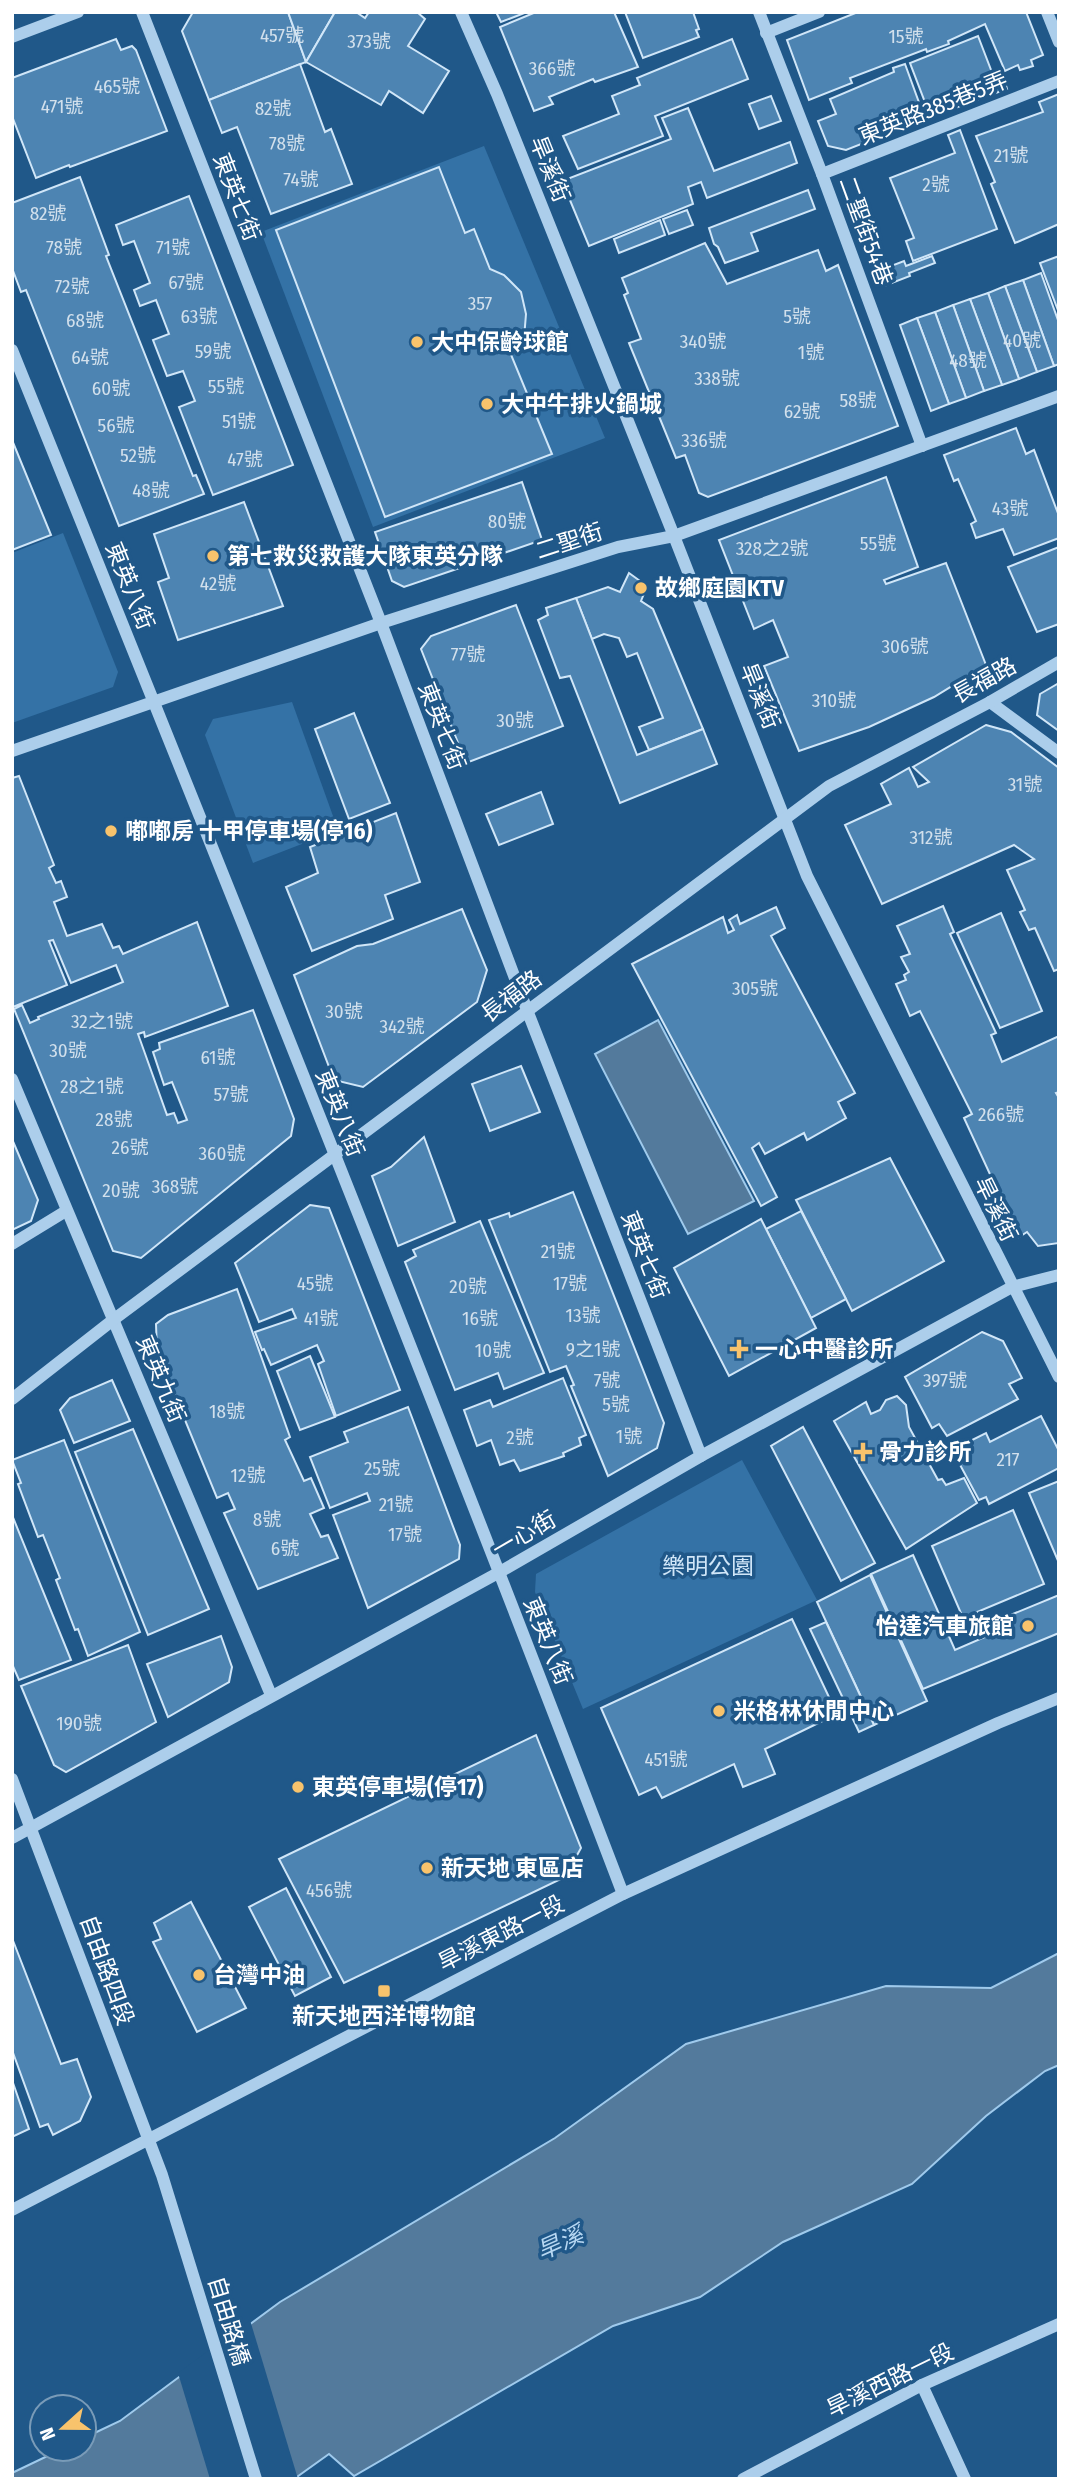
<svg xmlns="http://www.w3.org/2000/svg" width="1071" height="2491" viewBox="0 0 1071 2491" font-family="'Fira Sans Condensed','Noto Sans TC',sans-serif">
<rect width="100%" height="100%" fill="#205889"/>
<!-- green -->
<g fill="#3472a6">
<polygon points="484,146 605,438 373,527 261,232"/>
<polygon points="63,533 118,672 113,687 12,723 12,553"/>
<polygon points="292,702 338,830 253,863 205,735 213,719"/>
<polygon points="742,1460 817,1600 583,1709 535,1592 536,1574"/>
</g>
<!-- water -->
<g fill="#537a9c" stroke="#9fcaec" stroke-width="2">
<polygon points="658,1020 754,1201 688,1234 595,1054"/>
<polygon points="1059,1953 1059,2065 1045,2071 986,2116 912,2184 783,2242 700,2297 613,2326 354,2476 329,2454 294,2479 12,2479 12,2473 62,2449 84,2449 84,2438 120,2421 280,2302 555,2138 686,2044 886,1986 991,1988"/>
</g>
<!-- pier -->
<polygon fill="#205889" points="250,2320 298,2479 210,2479 178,2373"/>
<!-- building -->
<g fill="#4d84b2" stroke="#d0e6f8" stroke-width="2">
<polygon points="193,12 288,12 306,62 209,100 182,31"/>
<polygon points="288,12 335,12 306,62"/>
<polygon points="335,12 356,12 365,18 369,12 417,12 425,19 408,46 449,71 423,113 389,91 381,105 306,62"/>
<polygon points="496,12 527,12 501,22"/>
<polygon points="536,12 614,12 638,67 595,82 593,79 549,97 553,104 534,111 500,27"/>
<polygon points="625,12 693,12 699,29 696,30 699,37 643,58"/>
<polygon points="858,12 1026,12 1043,55 1031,60 1033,66 1020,70 1018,65 1005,71 985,24 948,41 949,44 927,52 926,49 850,78 852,83 809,100 787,40"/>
<polygon points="978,36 993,75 1002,72 1007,89 928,118 923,106 926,105 910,63"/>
<polygon points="116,39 121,50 132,46 136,50 167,131 70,167 69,165 36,178 12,116 12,78"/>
<polygon points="732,39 748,79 655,116 663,136 578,169 563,136 619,114 612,96 640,85 637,78"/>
<polygon points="300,64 325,132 331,129 352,184 271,214 237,127 222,133 209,100"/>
<polygon points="905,64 925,119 846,150 828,146 818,121 836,114 830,99 894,72 893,68"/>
<polygon points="1059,94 1059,224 1015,243 991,184 995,182 976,136 1043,112 1039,102"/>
<polygon points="771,96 781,121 759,129 749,104"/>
<polygon points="688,108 714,171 790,142 797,163 707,198 701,182 688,187 693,204 589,246 562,181 671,139 662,118"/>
<polygon points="960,130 997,229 913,261 906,241 914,238 890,178 955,153 948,135"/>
<polygon points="439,167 465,233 474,229 490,269 504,275 521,292 526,314 524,338 507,345 552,454 385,517 276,230"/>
<polygon points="80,177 109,255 106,256 193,476 196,475 204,494 119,526 26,290 21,292 12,268 12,203"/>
<polygon points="808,190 815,209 751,233 758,251 725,263 718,247 714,244 709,228"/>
<polygon points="189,196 293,465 213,495 179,407 195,401 183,371 167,376 153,340 169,334 156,300 140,306 134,290 150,283 134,241 123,245 116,225"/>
<polygon points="687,210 693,225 669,234 663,219"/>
<polygon points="660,220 665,235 619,253 614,239"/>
<polygon points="705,243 727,284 818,250 826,271 838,265 898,426 708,497 699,493 685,455 676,458 629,343 641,339 624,295 628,293 622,278"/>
<polygon points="932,256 935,263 909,273 910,276 884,286 878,271 904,261 906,266"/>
<polygon points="1059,256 1059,313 1040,263"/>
<polygon points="1041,273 1059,323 1059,364 1054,366 1023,280"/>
<polygon points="1023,280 1054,366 1037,372 1005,286"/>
<polygon points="1005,286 1037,372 1019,379 988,293"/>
<polygon points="988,293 1019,379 1002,385 970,299"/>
<polygon points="970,299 1002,385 984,391 953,305"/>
<polygon points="953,305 984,391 966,398 935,312"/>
<polygon points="935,312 966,398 949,404 917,318"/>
<polygon points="917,318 949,404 931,411 900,325"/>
<polygon points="1016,428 1026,454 1034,450 1059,516 1059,538 1014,555 1003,529 976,538 971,524 976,521 958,479 954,481 944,455"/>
<polygon points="12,440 51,535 12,550"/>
<polygon points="886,477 918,567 884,580 886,584 946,563 986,665 934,697 869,727 799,751 764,666 788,657 773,620 754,629 719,540"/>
<polygon points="522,482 542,540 404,587 392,581 375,532"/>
<polygon points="244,502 283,606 178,640 158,582 169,578 154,534"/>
<polygon points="1059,547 1059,624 1037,632 1008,567"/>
<polygon points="629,573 647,586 641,601 653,609 703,729 649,750 639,727 663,718 637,653 627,657 619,638 604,634 592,639 576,598 608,587 620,592"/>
<polygon points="576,598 637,755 703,729 717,764 620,803 570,676 560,678 538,620 548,615 546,608"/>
<polygon points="516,605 563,726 466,763 421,649 431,636"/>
<polygon points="1059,683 1059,731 1037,715 1040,694"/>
<polygon points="354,713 390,803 349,819 315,729"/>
<polygon points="986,725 1011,732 1059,768 1059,969 1054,971 1035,928 1029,930 1020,912 1025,910 1007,870 1034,859 1014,845 882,904 845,825 891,804 881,784 909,768 918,787 929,782 913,767"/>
<polygon points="19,776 54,865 49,868 56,883 61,881 67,897 54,902 67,936 102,924 113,948 119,946 123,954 197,922 228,1006 145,1037 144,1032 138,1034 167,1115 174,1113 178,1123 187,1120 172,1082 164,1085 153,1052 160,1049 159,1043 253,1010 294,1119 291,1136 141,1258 113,1251 14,1009 22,1005 30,1023 39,1019 38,1017 123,982 116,965 71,983 53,940 49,941 67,985 13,1007 12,1005 12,778"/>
<polygon points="541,792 553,824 499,845 486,814"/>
<polygon points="396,813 420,882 385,895 393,919 312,951 286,887 318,873 310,847"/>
<polygon points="943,906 954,932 950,934 996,1033 991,1035 1002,1062 1059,1036 1059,1092 1056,1093 1059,1098 1059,1243 1038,1246 1027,1232 1019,1237 964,1118 972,1114 920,1011 910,1016 896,984 906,980 904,975 909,972 901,957 910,954 897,926"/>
<polygon points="776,907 785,928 771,936 855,1093 838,1102 846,1118 807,1140 804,1133 765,1154 759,1143 752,1148 777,1197 761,1206 632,964 723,917 728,933 734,930 729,920 737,915 740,924"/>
<polygon points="462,909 487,970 477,1002 363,1087 334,1080 294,975 357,946 373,944"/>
<polygon points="1001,913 1042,1011 1000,1028 957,933"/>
<polygon points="521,1066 540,1112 490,1131 472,1084"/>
<polygon points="424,1137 455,1222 398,1246 372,1176 391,1167"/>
<polygon points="12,1139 38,1200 31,1221 12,1230"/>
<polygon points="890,1158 944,1261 852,1311 796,1200"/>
<polygon points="573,1192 664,1423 657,1448 608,1476 571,1386 574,1385 566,1366 550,1372 489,1220 509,1213 510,1217"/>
<polygon points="310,1205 329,1208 400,1390 336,1416 318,1364 324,1361 317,1345 271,1365 264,1349 262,1350 255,1332 296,1318 292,1309 259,1322 235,1263"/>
<polygon points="801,1211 846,1299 811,1318 766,1229"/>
<polygon points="761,1219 816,1328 729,1376 674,1268"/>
<polygon points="480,1221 544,1373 504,1389 498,1373 455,1390 405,1262 416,1256 413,1250"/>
<polygon points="237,1289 290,1437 285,1440 304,1481 311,1478 324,1508 310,1514 321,1537 328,1535 338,1558 258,1589 224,1513 235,1509 228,1493 217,1498 157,1352 156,1324 168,1315"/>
<polygon points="982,1332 1003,1341 1022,1378 1009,1384 1018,1399 947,1436 939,1424 932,1428 905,1377"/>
<polygon points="310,1356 335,1417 300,1430 277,1371"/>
<polygon points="563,1378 586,1435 579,1438 581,1445 563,1453 564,1456 520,1471 514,1460 500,1465 491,1440 477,1446 464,1410 490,1400 493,1407"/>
<polygon points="112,1380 130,1421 74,1443 60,1410 70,1398"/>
<polygon points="897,1396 906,1405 909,1427 938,1480 942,1479 946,1485 964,1478 977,1503 906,1549 834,1421 866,1402 871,1414 880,1410 886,1400"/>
<polygon points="408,1407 460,1545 459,1559 368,1608 333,1515 370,1501 367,1493 330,1508 310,1457 348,1442 344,1432"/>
<polygon points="1041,1416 1059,1451 1059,1468 989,1504 986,1497 979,1500 952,1450 986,1433 990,1442"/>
<polygon points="803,1427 875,1563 841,1581 771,1446"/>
<polygon points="133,1429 209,1609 148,1635 75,1452"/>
<polygon points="64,1440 140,1632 88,1656 78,1629 75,1630 56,1580 60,1578 43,1535 38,1537 18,1484 21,1483 12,1460"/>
<polygon points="1059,1481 1059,1563 1029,1493"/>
<polygon points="1013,1510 1044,1584 963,1618 932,1546"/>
<polygon points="12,1515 71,1660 19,1680 12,1664"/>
<polygon points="913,1555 955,1650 1001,1630 996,1621 1059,1595 1059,1633 923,1689 871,1574"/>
<polygon points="870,1575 927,1701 874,1725 817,1602"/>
<polygon points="792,1619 837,1714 765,1749 775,1774 743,1787 734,1764 662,1798 656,1787 639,1795 601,1708"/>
<polygon points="826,1622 874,1725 859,1732 810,1629"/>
<polygon points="221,1636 232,1667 229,1682 168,1717 147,1664"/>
<polygon points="128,1645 156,1722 66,1772 54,1765 21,1686"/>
<polygon points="536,1735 581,1848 565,1877 344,1983 279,1859"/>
<polygon points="286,1888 331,1977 295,1996 249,1907"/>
<polygon points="191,1902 246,2008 197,2032 153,1942 161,1939 154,1923"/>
<polygon points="12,1938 61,2064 77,2059 91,2097 80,2121 53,2135 48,2124 40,2127 12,2050"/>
<polygon points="12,2080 29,2129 12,2137"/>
</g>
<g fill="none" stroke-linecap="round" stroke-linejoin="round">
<!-- minor -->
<g stroke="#acceeb" stroke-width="12">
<polyline points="142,12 381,623 527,1010 701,1456"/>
<polyline points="461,12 497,94 674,536 807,876 1059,1377"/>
<polyline points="759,12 822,174 922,446"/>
<polyline points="1047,12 1059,42"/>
<polyline points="766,33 819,12"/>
<polyline points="12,37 78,12"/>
<polyline points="822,174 1059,81"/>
<path d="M12,350C219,863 426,1377 623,1894"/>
<polyline points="990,702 1059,753"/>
<polyline points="12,751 381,623 618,547 674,536 1059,396"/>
<polyline points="12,1079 271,1695"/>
<polyline points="12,1244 66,1211"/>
<polyline points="12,1399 113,1320 829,786 990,702 1059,662"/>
<polyline points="12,1779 162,2175 256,2479"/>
<polyline points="12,1838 498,1573 701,1456 1012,1287 1059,1275"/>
<polyline points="12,2210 623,1894 998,1723 1059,1698"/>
<polyline points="922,2385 965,2479"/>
<polyline points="743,2479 922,2385 1059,2324"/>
</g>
</g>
<!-- markers -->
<g fill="#f8c36c" stroke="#205889" stroke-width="2.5">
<circle cx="417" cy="342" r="7"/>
<circle cx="487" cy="404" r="7"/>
<circle cx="213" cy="556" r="7"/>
<circle cx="641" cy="588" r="7"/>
<circle cx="111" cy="831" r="7"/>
<path d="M735.5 1338.5h7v7h7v7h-7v7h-7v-7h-7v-7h7z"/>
<path d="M859.5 1441.5h7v7h7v7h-7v7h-7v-7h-7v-7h7z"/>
<circle cx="1028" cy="1626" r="7"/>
<circle cx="719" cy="1711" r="7"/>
<circle cx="298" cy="1787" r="7"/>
<circle cx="427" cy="1868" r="7"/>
<circle cx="199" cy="1975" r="7"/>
<rect x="377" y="1984" width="14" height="14" rx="3.5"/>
</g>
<g text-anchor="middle" stroke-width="7" stroke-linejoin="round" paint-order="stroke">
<!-- number labels -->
<g font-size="19" fill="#d2e0ec">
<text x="282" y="42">457號</text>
<text x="906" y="43">15號</text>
<text x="369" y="48">373號</text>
<text x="552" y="75">366號</text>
<text x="117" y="93">465號</text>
<text x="62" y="113">471號</text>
<text x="273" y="115">82號</text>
<text x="287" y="150">78號</text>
<text x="1011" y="162">21號</text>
<text x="301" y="186">74號</text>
<text x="936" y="191">2號</text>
<text x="48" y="220">82號</text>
<text x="64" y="254">78號</text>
<text x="173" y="254">71號</text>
<text x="186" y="289">67號</text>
<text x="72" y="293">72號</text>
<text x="480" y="310">357</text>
<text x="199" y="323">63號</text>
<text x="797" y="323">5號</text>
<text x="85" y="327">68號</text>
<text x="1022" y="347">40號</text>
<text x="703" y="348">340號</text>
<text x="213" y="358">59號</text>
<text x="811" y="359">1號</text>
<text x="90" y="364">64號</text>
<text x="968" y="367">48號</text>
<text x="717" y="385">338號</text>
<text x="226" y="393">55號</text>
<text x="111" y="395">60號</text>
<text x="858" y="407">58號</text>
<text x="802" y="418">62號</text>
<text x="239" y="428">51號</text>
<text x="116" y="432">56號</text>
<text x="704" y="447">336號</text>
<text x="138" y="462">52號</text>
<text x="245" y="466">47號</text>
<text x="151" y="497">48號</text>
<text x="1010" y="515">43號</text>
<text x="507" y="528">80號</text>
<text x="878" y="550">55號</text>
<text x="772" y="555">328之2號</text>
<text x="218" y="590">42號</text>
<text x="905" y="653">306號</text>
<text x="468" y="661">77號</text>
<text x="834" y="707">310號</text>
<text x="515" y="727">30號</text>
<text x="1025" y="791">31號</text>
<text x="931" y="844">312號</text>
<text x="755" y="995">305號</text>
<text x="344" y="1018">30號</text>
<text x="102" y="1028">32之1號</text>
<text x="402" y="1033">342號</text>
<text x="68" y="1057">30號</text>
<text x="218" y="1064">61號</text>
<text x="92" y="1093">28之1號</text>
<text x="231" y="1101">57號</text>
<text x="1001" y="1121">266號</text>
<text x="114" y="1126">28號</text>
<text x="130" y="1154">26號</text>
<text x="222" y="1160">360號</text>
<text x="175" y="1193">368號</text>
<text x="121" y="1197">20號</text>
<text x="558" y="1258">21號</text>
<text x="315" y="1290">45號</text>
<text x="570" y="1290">17號</text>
<text x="468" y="1293">20號</text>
<text x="583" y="1322">13號</text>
<text x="321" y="1325">41號</text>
<text x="480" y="1325">16號</text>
<text x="593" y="1356">9之1號</text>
<text x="493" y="1357">10號</text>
<text x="607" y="1387">7號</text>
<text x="945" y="1387">397號</text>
<text x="616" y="1411">5號</text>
<text x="227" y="1418">18號</text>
<text x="629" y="1443">1號</text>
<text x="520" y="1444">2號</text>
<text x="1008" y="1466">217</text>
<text x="382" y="1475">25號</text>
<text x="248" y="1482">12號</text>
<text x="396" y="1511">21號</text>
<text x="267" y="1526">8號</text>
<text x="405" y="1541">17號</text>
<text x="285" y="1555">6號</text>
<text x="79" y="1730">190號</text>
<text x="666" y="1766">451號</text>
<text x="329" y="1897">456號</text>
</g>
<!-- street labels -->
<g font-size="23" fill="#fff" stroke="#205889">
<text transform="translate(933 108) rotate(-22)" y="8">東英路385巷5弄</text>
<text transform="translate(550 169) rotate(68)" y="8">旱溪街</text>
<text transform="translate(237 197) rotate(69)" y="8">東英七街</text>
<text transform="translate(866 231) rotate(70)" y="8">二聖街54巷</text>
<text transform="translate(569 541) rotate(-18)" y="8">二聖街</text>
<text transform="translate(130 586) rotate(68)" y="8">東英八街</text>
<text transform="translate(984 680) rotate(-29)" y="8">長福路</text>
<text transform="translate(760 696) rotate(68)" y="8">旱溪街</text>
<text transform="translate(442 726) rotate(69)" y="8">東英七街</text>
<text transform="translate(511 996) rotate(-37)" y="8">長福路</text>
<text transform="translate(340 1113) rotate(68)" y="8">東英八街</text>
<text transform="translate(996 1209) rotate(64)" y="8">旱溪街</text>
<text transform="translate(645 1255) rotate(69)" y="8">東英七街</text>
<text transform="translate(161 1379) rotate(67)" y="8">東英九街</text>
<text transform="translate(524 1534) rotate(-30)" y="8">一心街</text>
<text transform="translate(548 1641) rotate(68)" y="8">東英八街</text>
<text transform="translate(501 1933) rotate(-27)" y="8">旱溪東路一段</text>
<text transform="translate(107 1970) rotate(70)" y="8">自由路四段</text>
<text transform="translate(229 2321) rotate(73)" y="8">自由路橋</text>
<text transform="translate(890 2380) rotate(-26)" y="8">旱溪西路一段</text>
</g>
<!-- poi labels -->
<g font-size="23" font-weight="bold" fill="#fff" stroke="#205889" text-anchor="start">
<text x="431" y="350">大中保齡球館</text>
<text x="501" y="412">大中牛排火鍋城</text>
<text x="227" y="564">第七救災救護大隊東英分隊</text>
<text x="655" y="596">故鄉庭園KTV</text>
<text x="125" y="839">嘟嘟房 十甲停車場(停16)</text>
<text x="755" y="1357">一心中醫診所</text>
<text x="879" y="1460">骨力診所</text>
<text x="1014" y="1634" text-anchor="end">怡達汽車旅館</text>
<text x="733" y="1719">米格林休閒中心</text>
<text x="312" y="1795">東英停車場(停17)</text>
<text x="441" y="1876">新天地 東區店</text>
<text x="213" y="1983">台灣中油</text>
<text x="384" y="2024" text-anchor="middle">新天地西洋博物館</text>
</g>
<!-- park labels -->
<g font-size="23" fill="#d0e6f8" stroke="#205889">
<text x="708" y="1574">樂明公園</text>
</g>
<!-- water labels -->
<g font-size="24" font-style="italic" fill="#b7d7f2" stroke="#205889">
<text transform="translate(560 2243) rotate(-24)" y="8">旱溪</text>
</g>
</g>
<!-- border -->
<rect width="1071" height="2491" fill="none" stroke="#ffffff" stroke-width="28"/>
<!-- north arrow -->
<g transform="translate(63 2428) rotate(249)"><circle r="33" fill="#205889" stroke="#799bb8" stroke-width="2"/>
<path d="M0-5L12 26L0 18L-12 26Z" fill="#f8c36c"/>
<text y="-10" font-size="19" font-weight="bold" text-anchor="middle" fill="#ffffff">N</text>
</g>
</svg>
